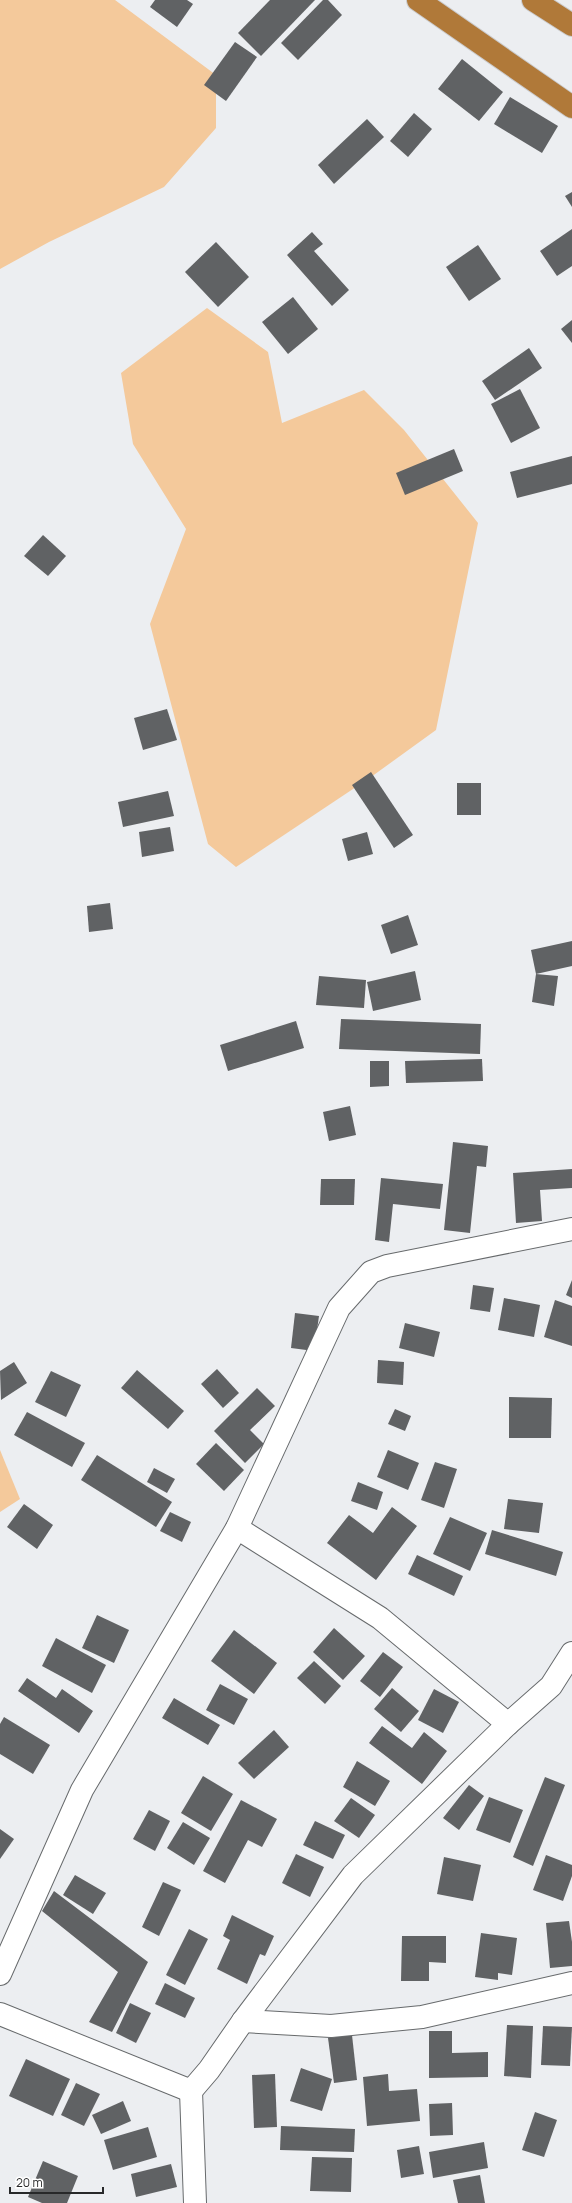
<svg xmlns="http://www.w3.org/2000/svg" width="572" height="2203" viewBox="0 0 572 2203" font-family="Manrope,sans-serif">
<rect width="100%" height="100%" fill="#eceef1"/>
<!-- green -->
<g fill="#f4c99b">
<polygon points="0,0 115,0 216,75 216,128 164,187 49,242 0,269"/>
<polygon points="207,308 268,352 282,423 364,390 404,430 478,523 436,730 371,777 236,867 208,844 150,624 186,529 133,444 121,373"/>
<polygon points="0,1450 20,1499 0,1512"/>
</g>
<!-- building -->
<g fill="#606264">
<polygon points="155,0 187,0 193,4 177,27 150,7"/>
<polygon points="270,0 315,0 261,56 238,33"/>
<polygon points="323,0 328,0 342,15 298,60 281,43"/>
<polygon points="235,42 257,57 226,101 204,85"/>
<polygon points="462,59 503,92 479,121 438,89"/>
<polygon points="510,97 558,126 542,153 494,124"/>
<polygon points="414,113 432,129 408,157 390,141"/>
<polygon points="367,119 384,137 334,184 318,165"/>
<polygon points="572,192 572,207 565,196"/>
<polygon points="572,229 572,266 557,276 540,251"/>
<polygon points="312,232 323,244 314,251 349,290 332,306 287,255"/>
<polygon points="216,242 249,277 218,307 185,272"/>
<polygon points="478,245 501,279 469,301 446,267"/>
<polygon points="293,297 318,329 288,354 262,322"/>
<polygon points="572,320 572,343 561,329"/>
<polygon points="529,348 542,368 495,400 482,381"/>
<polygon points="520,389 540,428 511,443 491,404"/>
<polygon points="454,449 463,471 405,495 396,473"/>
<polygon points="572,456 572,484 517,498 510,472"/>
<polygon points="43,535 66,556 48,576 24,556"/>
<polygon points="167,709 177,740 143,750 134,718"/>
<polygon points="371,772 413,835 394,848 352,785"/>
<rect x="457" y="783" width="24" height="32"/>
<polygon points="168,791 174,816 123,827 118,802"/>
<polygon points="170,827 174,851 142,857 139,832"/>
<polygon points="367,832 373,854 348,861 342,839"/>
<polygon points="110,903 113,929 89,932 87,906"/>
<polygon points="408,915 418,945 391,954 381,925"/>
<polygon points="572,941 572,966 536,974 531,950"/>
<polygon points="415,971 421,1000 373,1011 367,982"/>
<polygon points="536,974 558,976 554,1006 532,1002"/>
<polygon points="319,976 366,980 364,1008 316,1005"/>
<polygon points="341,1019 481,1024 480,1054 339,1049"/>
<polygon points="296,1021 304,1048 228,1071 220,1045"/>
<polygon points="482,1059 483,1081 406,1083 405,1061"/>
<polygon points="370,1061 389,1061 389,1086 370,1087"/>
<polygon points="350,1106 356,1135 329,1141 323,1112"/>
<polygon points="453,1142 488,1146 486,1167 477,1166 470,1233 444,1230"/>
<polygon points="572,1169 572,1188 540,1190 542,1221 516,1223 513,1173"/>
<polygon points="381,1178 443,1184 440,1209 393,1204 389,1242 375,1240"/>
<polygon points="321,1179 355,1179 354,1205 320,1205"/>
<polygon points="572,1280 572,1298 566,1295"/>
<polygon points="473,1285 494,1288 490,1312 470,1309"/>
<polygon points="504,1298 540,1305 534,1337 498,1330"/>
<polygon points="555,1300 572,1306 572,1346 544,1337"/>
<polygon points="295,1313 319,1316 314,1351 291,1348"/>
<polygon points="405,1323 440,1332 434,1357 399,1348"/>
<polygon points="378,1360 404,1362 403,1385 377,1383"/>
<polygon points="14,1362 27,1383 1,1400 0,1371"/>
<polygon points="217,1369 239,1393 223,1408 201,1384"/>
<polygon points="137,1370 184,1411 168,1429 121,1388"/>
<polygon points="51,1371 81,1385 66,1417 35,1402"/>
<polygon points="257,1388 275,1406 250,1430 264,1444 245,1463 214,1431"/>
<polygon points="509,1397 552,1398 551,1438 509,1438"/>
<polygon points="395,1409 411,1416 405,1431 388,1424"/>
<polygon points="27,1412 85,1443 72,1467 14,1435"/>
<polygon points="216,1443 244,1470 224,1491 196,1464"/>
<polygon points="388,1450 419,1463 408,1490 377,1477"/>
<polygon points="97,1455 172,1502 156,1527 81,1480"/>
<polygon points="435,1462 457,1469 444,1508 421,1500"/>
<polygon points="154,1468 175,1479 167,1493 147,1482"/>
<polygon points="358,1482 383,1492 377,1510 351,1501"/>
<polygon points="508,1499 543,1503 539,1533 504,1529"/>
<polygon points="24,1504 53,1525 37,1549 7,1527"/>
<polygon points="392,1507 417,1526 376,1580 327,1543 349,1515 373,1533"/>
<polygon points="170,1512 191,1522 182,1542 160,1531"/>
<polygon points="450,1517 487,1533 470,1571 433,1554"/>
<polygon points="492,1530 563,1552 556,1576 485,1554"/>
<polygon points="417,1555 463,1576 454,1596 408,1574"/>
<polygon points="97,1615 129,1630 114,1663 82,1648"/>
<polygon points="334,1628 365,1656 343,1680 313,1652"/>
<polygon points="234,1630 277,1663 254,1694 211,1661"/>
<polygon points="56,1638 106,1665 92,1693 42,1666"/>
<polygon points="383,1652 403,1667 380,1697 360,1681"/>
<polygon points="314,1661 341,1686 325,1704 297,1678"/>
<polygon points="27,1678 56,1698 62,1689 93,1711 79,1733 18,1691"/>
<polygon points="220,1684 248,1699 234,1725 206,1710"/>
<polygon points="392,1688 419,1711 401,1732 374,1709"/>
<polygon points="434,1689 459,1702 443,1733 418,1720"/>
<polygon points="174,1698 220,1725 208,1745 162,1718"/>
<polygon points="4,1717 50,1745 33,1774 0,1754 0,1724"/>
<polygon points="382,1726 412,1748 424,1732 447,1751 422,1784 369,1743"/>
<polygon points="274,1730 289,1747 254,1779 238,1763"/>
<polygon points="357,1761 390,1781 375,1806 343,1787"/>
<polygon points="203,1776 233,1794 211,1831 181,1813"/>
<polygon points="545,1777 565,1785 533,1866 513,1857"/>
<polygon points="469,1785 484,1796 459,1830 443,1818"/>
<polygon points="489,1797 523,1810 510,1843 476,1830"/>
<polygon points="351,1798 375,1815 359,1838 334,1821"/>
<polygon points="241,1800 277,1819 262,1847 248,1840 225,1883 203,1871"/>
<polygon points="149,1810 170,1821 155,1851 133,1839"/>
<polygon points="315,1821 345,1835 333,1859 303,1845"/>
<polygon points="183,1822 210,1838 194,1865 167,1848"/>
<polygon points="0,1829 14,1839 0,1859"/>
<polygon points="296,1854 324,1867 310,1897 282,1883"/>
<polygon points="546,1855 572,1865 572,1876 563,1901 533,1890"/>
<polygon points="444,1857 481,1865 473,1901 437,1894"/>
<polygon points="75,1875 106,1893 93,1914 63,1895"/>
<polygon points="163,1882 181,1890 159,1936 142,1927"/>
<polygon points="54,1891 148,1962 112,2032 89,2022 118,1972 42,1911"/>
<polygon points="232,1915 274,1936 265,1956 260,1954 247,1984 217,1969 230,1940 223,1936"/>
<polygon points="569,1921 572,1942 572,1966 550,1968 546,1923"/>
<polygon points="189,1929 208,1939 185,1985 166,1975"/>
<polygon points="481,1933 517,1938 512,1975 498,1973 498,1980 475,1977"/>
<polygon points="402,1936 446,1936 446,1963 429,1962 429,1981 401,1981"/>
<polygon points="165,1983 195,1998 185,2018 155,2004"/>
<polygon points="130,2003 151,2013 136,2043 116,2033"/>
<polygon points="507,2025 533,2026 531,2078 504,2076"/>
<polygon points="543,2026 572,2027 570,2066 541,2065"/>
<polygon points="429,2031 452,2031 452,2053 488,2052 488,2077 429,2078"/>
<polygon points="352,2035 357,2080 334,2083 328,2038"/>
<polygon points="26,2059 70,2079 53,2116 9,2096"/>
<polygon points="301,2068 332,2079 322,2111 290,2101"/>
<polygon points="275,2074 277,2127 254,2128 252,2075"/>
<polygon points="388,2074 389,2091 417,2089 420,2121 367,2126 363,2077"/>
<polygon points="76,2083 100,2094 84,2126 61,2115"/>
<polygon points="123,2101 131,2121 101,2134 92,2115"/>
<polygon points="452,2103 453,2135 430,2136 429,2104"/>
<polygon points="535,2112 557,2120 544,2157 522,2150"/>
<polygon points="281,2126 355,2129 354,2152 280,2150"/>
<polygon points="148,2127 157,2157 113,2170 104,2140"/>
<polygon points="484,2142 488,2168 433,2178 429,2152"/>
<polygon points="419,2146 424,2174 401,2178 397,2150"/>
<polygon points="312,2157 352,2158 351,2192 310,2191"/>
<polygon points="43,2161 78,2176 67,2203 42,2203 28,2197"/>
<polygon points="171,2164 177,2187 136,2197 131,2174"/>
<polygon points="480,2175 485,2203 458,2203 453,2180"/>
</g>
<g fill="none" stroke-linecap="round" stroke-linejoin="round">
<!-- minor casing -->
<g stroke="#676a6c" stroke-width="24">
<g id="minor">
<polyline points="237,1528 380,1618 508,1724"/>
<polyline points="0,1974 82,1790 237,1528 339,1308 371,1272 387,1266 572,1229"/>
<polyline points="0,2014 191,2091 209,2070 243,2021 353,1875 508,1724 551,1686 572,1653"/>
<polyline points="243,2021 331,2026 422,2017 572,1983"/>
<polyline points="191,2091 195,2203"/>
</g>
</g>
<!-- highway casing -->
<g stroke="#cbcbcc" stroke-width="24">
<g id="highway">
<polyline points="418,0 572,107"/>
<polyline points="533,0 572,25"/>
</g>
</g>
<!-- minor -->
<use href="#minor" stroke="#fff" stroke-width="22"/>
<!-- highway -->
<use href="#highway" stroke="#b07939" stroke-width="22"/>
</g>
<!-- scale -->
<path d="M10 2187v6h93v-6" fill="none" stroke="#272829" stroke-width="2"/>
<text x="16" y="2187" font-size="12" fill="#272829" stroke="#ffffff" stroke-width="3" paint-order="stroke">20 m</text>
</svg>
